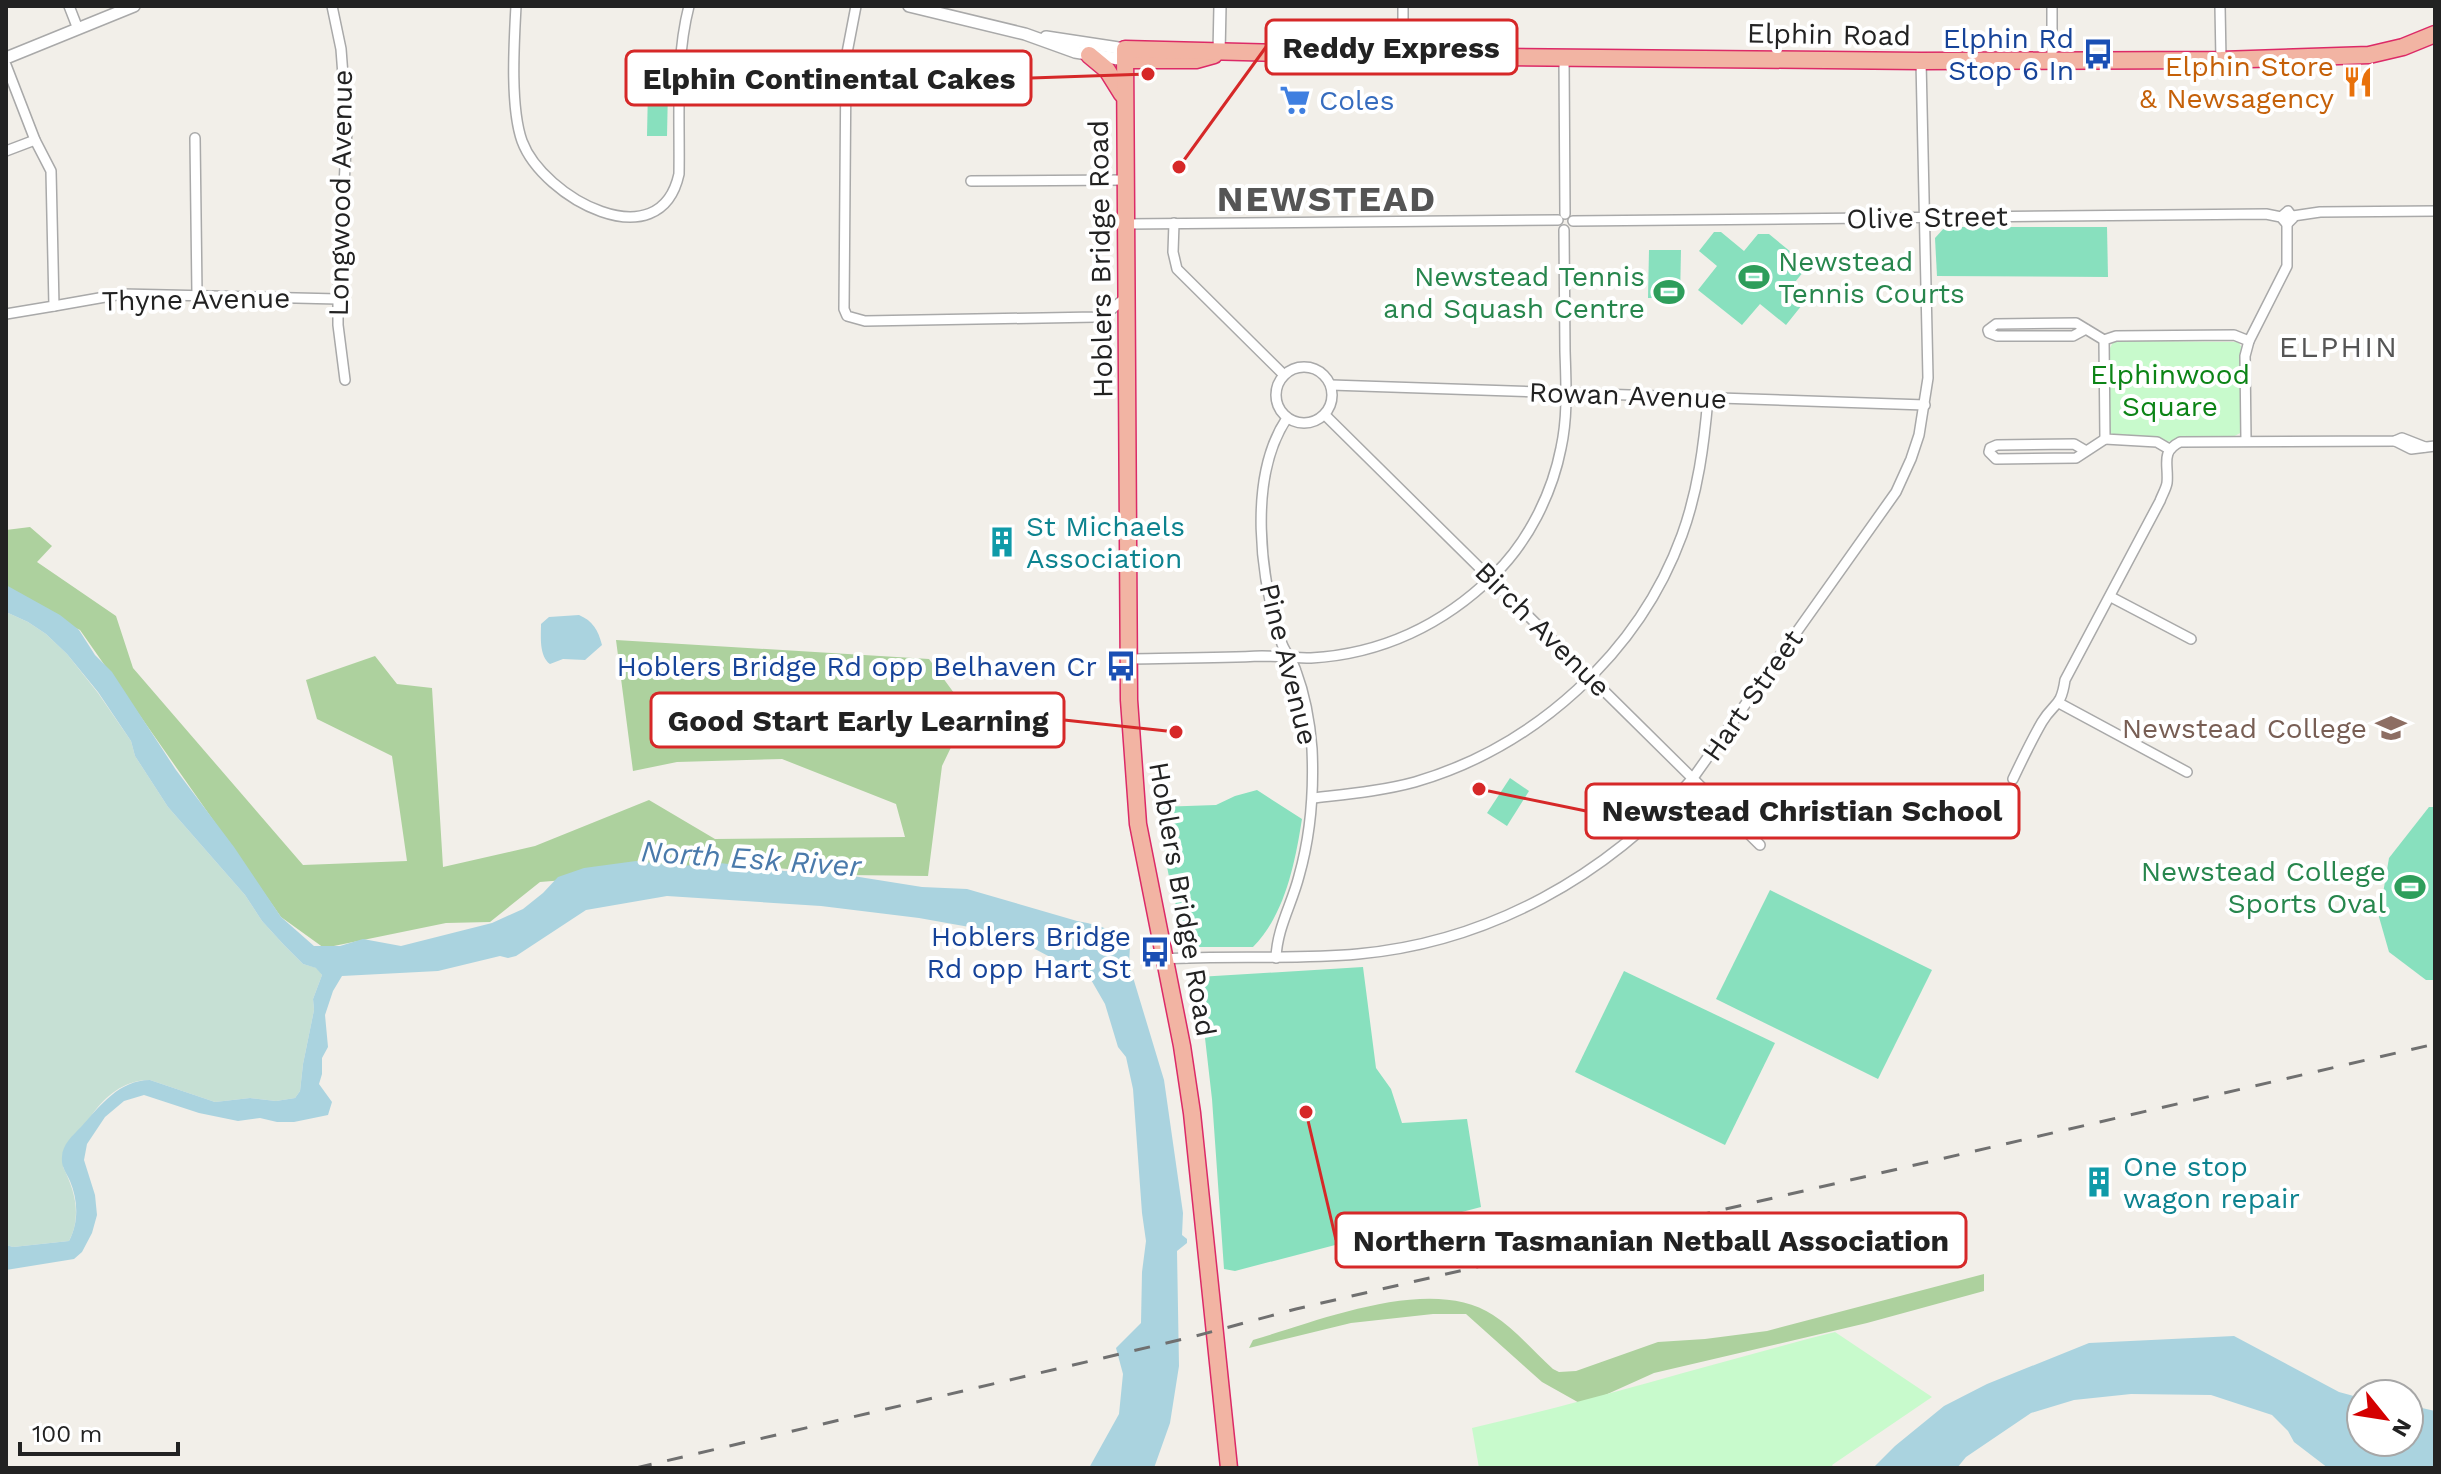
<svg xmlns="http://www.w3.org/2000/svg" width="2441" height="1474" viewBox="0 0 2441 1474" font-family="'Work Sans',sans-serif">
<rect width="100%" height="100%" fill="#f2efe9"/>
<!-- forest -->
<g fill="#add19e">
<polygon points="30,527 52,546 37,562 116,616 133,668 303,865 407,861 392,756 317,719 306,680 375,656 397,684 432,688 443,867 535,846 649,800 715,839 905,837 896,804 782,759 677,762 633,771 616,640 929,659 968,712 942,766 928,876 848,875 748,865 540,882 490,922 446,923 324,948 281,917 80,630 6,596 6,530"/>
<path d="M1984,1274V1291L1867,1323L1654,1373L1583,1405L1542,1382L1466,1314H1433L1351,1323L1249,1348L1253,1340C1318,1321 1432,1274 1493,1315C1515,1329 1534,1352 1553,1369L1559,1372L1576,1371L1658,1342L1705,1339L1767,1331Z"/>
</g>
<!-- wetland -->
<path fill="#c6e0d4" d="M6,612L28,622L46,634L67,654L98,693L131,741L135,756L168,807L245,895L262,921L284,945L303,964L317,968L322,975L313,999L314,1010L303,1064L300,1091L295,1098L276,1101L250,1098L215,1102L150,1080C103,1080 81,1131 63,1167C75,1191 82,1216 69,1241L13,1247L6,1245Z"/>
<!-- park -->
<g fill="#c8facc">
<polygon points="2119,341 2238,342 2243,349 2240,433 2233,437 2185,437 2167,442 2155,437 2114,437 2109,431 2109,350 2113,342"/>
<path d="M1835,1332L1932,1397L1832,1465L1834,1468H1479L1472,1428C1594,1400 1713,1363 1835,1332Z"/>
</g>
<!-- pitch -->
<g fill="#88e0be">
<polygon points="648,88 668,88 667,136 647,136"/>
<polygon points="1945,227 2107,227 2108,277 1937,276 1935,238"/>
<polygon points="1714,232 1721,232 1744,251 1758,234 1769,234 1808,266 1791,287 1806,300 1786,325 1760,304 1742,325 1698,290 1717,266 1699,251"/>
<polygon points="1649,250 1681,250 1680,298 1648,298"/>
<polygon points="1510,778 1529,791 1507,826 1487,813"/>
<path d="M1257,790L1302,819C1295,863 1285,915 1253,947H1193C1170,905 1165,854 1158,807L1216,805L1235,796Z"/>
<polygon points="2429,807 2435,807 2435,980 2426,980 2389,952 2379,917 2389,858"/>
<polygon points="1770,890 1932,970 1878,1079 1716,999"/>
<polygon points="1363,967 1376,1068 1391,1089 1402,1123 1467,1119 1481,1207 1235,1271 1224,1269 1212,1099 1198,977"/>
<polygon points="1624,971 1775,1043 1725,1145 1575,1072"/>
</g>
<!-- water -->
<g fill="#aad3df">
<path d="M6,585L60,615L79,630L95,655L112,672L176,770L234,847L281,917L314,946H340L363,939L401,946L492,923L523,909L543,893L558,877L584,868L636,861L684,866L712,862L784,871L834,873L922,887L967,889L1077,921C1098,925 1115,929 1130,946L1129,964L1164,1080L1183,1213L1182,1235L1187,1239V1243L1177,1251L1179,1366L1170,1423L1154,1468H1089L1119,1414L1123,1374L1116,1348L1141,1323L1142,1272L1146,1241L1142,1213L1133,1089L1126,1057L1118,1047L1105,1004L1090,978L1033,948L975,928L919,918L821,906L667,896L586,910L516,956L508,958L500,956L438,971L342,976L333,991L325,1015L328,1047L322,1058V1074L319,1084L332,1102L328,1115L294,1122H277L260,1118L238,1121L199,1113L144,1095L124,1101L105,1117L87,1144L84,1160L95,1195L97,1215L92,1233L82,1252L74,1259L6,1270V1245L13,1247L69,1241C79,1222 78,1200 70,1181C66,1172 61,1167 62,1157C62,1145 73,1135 81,1127C100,1106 119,1080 150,1080L215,1102L250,1098L276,1101L295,1098L300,1091L303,1064L314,1010L313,999L322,975L316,968L303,964L284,945L262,921L245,895L168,807L135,756L131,741L98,692L67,654L46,634L28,622L6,612Z"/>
<path d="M579,615C593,621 598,630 602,645L585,660L563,659L550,664C539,656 541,637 541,624L549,617Z"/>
<polygon points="2234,1336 2339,1392 2361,1398 2361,1442 2409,1442 2409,1405 2435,1411 2435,1468 2328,1468 2294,1442 2288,1431 2272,1415 2211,1395 2131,1394 2074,1400 2031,1413 1966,1457 1957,1468 1873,1468 1895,1446 1944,1406 1987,1384 2089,1343"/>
</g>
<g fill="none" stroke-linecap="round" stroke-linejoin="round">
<!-- minor casing -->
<g stroke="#a9a9a9" stroke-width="12">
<g id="minor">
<polyline points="69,6 78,29"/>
<polyline points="332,6 341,49 347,129 338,299 338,325 345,380"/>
<path d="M516,6C514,43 510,107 522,141C543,198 660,261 679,174C680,119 675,60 689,6"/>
<polyline points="856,6 846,58 844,309 847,316 865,321 1096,317 1112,309 1125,298"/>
<polyline points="2052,6 2052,61"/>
<polyline points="2220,6 2221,60"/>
<polyline points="1403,56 1403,6"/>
<polyline points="1564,57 1565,214"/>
<polyline points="6,65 35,140 51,171 54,306 6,314"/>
<polyline points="195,138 197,294"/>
<polyline points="6,151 35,140"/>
<polyline points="971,181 1125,180"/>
<polyline points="2293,216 2320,212 2435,211"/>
<polyline points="1573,221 2266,214 2281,217 2287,224 2293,218 2288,211 2281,217"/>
<polyline points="1174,223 1173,252 1177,269 1284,375"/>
<polyline points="1126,224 1558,220"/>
<polyline points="54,306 122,294 338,299"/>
<polyline points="2086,329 2073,336 1997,336 1989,333 1988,330 1996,324 2076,323 2104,340"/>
<circle cx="1304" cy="395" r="28"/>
<polyline points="1331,385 1925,405"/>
<polyline points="1325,415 1760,845"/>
<polyline points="2246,441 2245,356 2249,341 2287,266 2287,224"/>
<polyline points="2395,441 2411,449 2435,446"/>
<polyline points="2169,449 2157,442 2105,439 2104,340 2116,336 2234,335 2249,341"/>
<polyline points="2086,451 2074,444 1997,445 1990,448 1989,452 1996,459 2076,458 2105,439"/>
<polyline points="2111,597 2191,639"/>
<path d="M1129,659C1174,658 1218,658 1262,656C1279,656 1295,658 1311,658C1382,654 1444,624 1494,575C1528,542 1552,494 1561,448C1568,416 1566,384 1565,351C1565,311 1564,271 1564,230"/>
<polyline points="2059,703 2187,772"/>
<path d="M2013,779C2022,760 2031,741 2042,722C2054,702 2061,708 2065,680L2160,501C2162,495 2166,489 2167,483C2169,465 2160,452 2180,442L2395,441L2402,438L2425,447"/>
<path d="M1313,798C1347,794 1382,791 1415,782C1535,747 1639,653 1682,535C1698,491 1704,445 1708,398"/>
<path d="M1276,958C1277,928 1292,904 1299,876C1311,834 1314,792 1312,749C1310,723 1305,695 1296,671C1293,661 1286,654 1282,644C1260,579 1247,478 1287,418"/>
<path d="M1164,959C1228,955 1293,960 1358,954C1489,942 1607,876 1693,778L1896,492L1911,459L1919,435L1928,378L1921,61"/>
</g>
</g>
<!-- tertiary casing -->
<g stroke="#a9a9a9" stroke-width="14">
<g id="tertiary">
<polyline points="909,6 1025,34 1075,52 1125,60"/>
<polyline points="1046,37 1125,49"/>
<polyline points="1219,53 1220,6"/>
<polyline points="6,58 134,6"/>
</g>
</g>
<!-- trunk casing -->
<g stroke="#dc2a67" stroke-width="19">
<g id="trunk">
<polyline points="1089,55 1107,70 1122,94"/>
<polyline points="1125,60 1196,60 1214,55"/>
<polyline points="1229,1468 1192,1113 1182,1046 1138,824 1129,700 1125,49 1403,56 1921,61 2221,60 2369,55 2403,47 2435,34"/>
</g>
</g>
<!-- minor -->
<use href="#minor" stroke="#fff" stroke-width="9"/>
<!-- tertiary -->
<use href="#tertiary" stroke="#fff" stroke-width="11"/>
<!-- trunk -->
<use href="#trunk" stroke="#f2b4a3" stroke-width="16"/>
<!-- rail -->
<polyline stroke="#707070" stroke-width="3" stroke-dasharray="16 16" stroke-linecap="butt" points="636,1468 1192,1337 1296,1309 2435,1044"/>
</g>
<!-- icons -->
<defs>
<g id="bus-bare" transform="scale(2.4)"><path d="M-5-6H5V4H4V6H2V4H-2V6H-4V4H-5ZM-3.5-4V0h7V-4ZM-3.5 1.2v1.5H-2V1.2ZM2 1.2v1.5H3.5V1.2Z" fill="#1a4fb4" stroke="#fff" stroke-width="2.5" paint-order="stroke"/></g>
<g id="restaurant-bare" transform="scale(2.4)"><path d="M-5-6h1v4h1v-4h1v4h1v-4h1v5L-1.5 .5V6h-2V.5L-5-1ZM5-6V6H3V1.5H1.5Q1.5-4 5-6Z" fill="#e8710a" stroke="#fff" stroke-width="2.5" paint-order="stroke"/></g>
<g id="supermarket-bare" transform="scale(2.4)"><path d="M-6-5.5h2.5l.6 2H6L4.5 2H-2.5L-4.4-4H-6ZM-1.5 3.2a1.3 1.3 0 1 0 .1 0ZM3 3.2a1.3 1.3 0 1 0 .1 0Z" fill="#3f7fe0" stroke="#fff" stroke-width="2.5" paint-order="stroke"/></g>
<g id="stadium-bare" transform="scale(2.4)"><path d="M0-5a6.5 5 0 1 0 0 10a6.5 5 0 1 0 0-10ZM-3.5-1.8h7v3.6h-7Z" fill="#2e9e5b" stroke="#fff" stroke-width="2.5" paint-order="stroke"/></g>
<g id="building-bare" transform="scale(2.4)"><path d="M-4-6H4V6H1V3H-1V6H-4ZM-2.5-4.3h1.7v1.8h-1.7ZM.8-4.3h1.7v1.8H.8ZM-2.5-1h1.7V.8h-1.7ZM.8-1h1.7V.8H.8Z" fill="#0f9aa8" stroke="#fff" stroke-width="2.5" paint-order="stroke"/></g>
<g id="school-bare" transform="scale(2.4)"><path d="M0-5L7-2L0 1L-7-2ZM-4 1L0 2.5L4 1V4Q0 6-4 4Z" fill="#8d6e63" stroke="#fff" stroke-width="2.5" paint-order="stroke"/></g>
</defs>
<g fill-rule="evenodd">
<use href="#bus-bare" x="2098" y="54"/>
<use href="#restaurant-bare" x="2358" y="82"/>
<use href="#supermarket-bare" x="1295" y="100"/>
<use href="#stadium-bare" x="1754" y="277"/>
<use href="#stadium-bare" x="1669" y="292"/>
<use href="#building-bare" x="1002" y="542"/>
<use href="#bus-bare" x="1121" y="666"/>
<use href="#school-bare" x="2391" y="728"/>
<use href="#stadium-bare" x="2410" y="887"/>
<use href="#bus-bare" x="1155" y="952"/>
<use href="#building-bare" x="2099" y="1182"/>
</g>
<g text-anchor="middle" stroke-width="8" stroke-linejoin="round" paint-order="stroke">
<!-- street labels -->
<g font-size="28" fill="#222" stroke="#fff">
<text transform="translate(1829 34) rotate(1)" y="10">Elphin Road</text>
<text transform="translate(340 193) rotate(-89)" y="10">Longwood Avenue</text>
<text transform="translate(1927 217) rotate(-1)" y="10">Olive Street</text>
<text transform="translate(1100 259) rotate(-91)" y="10">Hoblers Bridge Road</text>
<text transform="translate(196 299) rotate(-1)" y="10">Thyne Avenue</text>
<text transform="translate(1628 395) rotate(2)" y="10">Rowan Avenue</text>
<text transform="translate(1543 629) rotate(45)" y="10">Birch Avenue</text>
<text transform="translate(1289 664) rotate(76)" y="10">Pine Avenue</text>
<text transform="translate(1752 695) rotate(-55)" y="10">Hart Street</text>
<text transform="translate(1183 899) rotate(80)" y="10">Hoblers Bridge Road</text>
</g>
<!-- transit labels -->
<g font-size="28" fill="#164399" stroke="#fff" text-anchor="end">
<text x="2074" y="48">Elphin Rd<tspan x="2074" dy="32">Stop 6 In</tspan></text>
<text x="1097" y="676">Hoblers Bridge Rd opp Belhaven Cr</text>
<text x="1131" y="946">Hoblers Bridge<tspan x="1131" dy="32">Rd opp Hart St</tspan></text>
</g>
<!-- food labels -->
<g font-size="28" fill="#c56008" stroke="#fff" text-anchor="end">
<text x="2334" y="76">Elphin Store<tspan x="2334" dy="32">&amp; Newsagency</tspan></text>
</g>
<!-- shop labels -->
<g font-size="28" fill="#366cbe" stroke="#fff" text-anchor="start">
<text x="1319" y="110">Coles</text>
</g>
<!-- leisure labels -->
<g font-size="28" fill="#27864d" stroke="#fff" text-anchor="end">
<text x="1778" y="271" text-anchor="start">Newstead<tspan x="1778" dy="32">Tennis Courts</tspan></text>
<text x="1645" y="286">Newstead Tennis<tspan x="1645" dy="32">and Squash Centre</tspan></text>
<text x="2386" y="881">Newstead College<tspan x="2386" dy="32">Sports Oval</tspan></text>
</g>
<!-- park labels -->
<g font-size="28" fill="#0c8416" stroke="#fff">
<text x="2170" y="384">Elphinwood<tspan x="2170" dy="32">Square</tspan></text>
</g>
<!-- culture labels -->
<g font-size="28" fill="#0d838f" stroke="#fff" text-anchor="start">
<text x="1026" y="536">St Michaels<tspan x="1026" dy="32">Association</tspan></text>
<text x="2123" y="1176">One stop<tspan x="2123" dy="32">wagon repair</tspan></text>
</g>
<!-- education labels -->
<g font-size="28" fill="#785e54" stroke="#fff" text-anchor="end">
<text x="2367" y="738">Newstead College</text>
</g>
<!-- neighbourhood labels -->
<g font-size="30" letter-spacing="2" fill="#555" stroke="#fff">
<text x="2339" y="357">ELPHIN</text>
</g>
<!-- water labels -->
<g font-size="30" font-style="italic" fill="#4a7aab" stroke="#fff">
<text transform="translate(751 859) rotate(4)" y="10">North Esk River</text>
</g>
<!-- district labels -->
<g font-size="36" font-weight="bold" letter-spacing="2" fill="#555" stroke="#fff">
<text x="1327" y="211">NEWSTEAD</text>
</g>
</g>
<!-- callouts -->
<path fill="none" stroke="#d62828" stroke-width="3" d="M1179 167L1266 47M1148 74L1031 78M1176 732L1064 720M1479 789L1586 811M1306 1112L1336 1240"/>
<g fill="#d62828" stroke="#fff" stroke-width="3">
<circle cx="1179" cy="167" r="8"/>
<circle cx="1148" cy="74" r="8"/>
<circle cx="1176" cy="732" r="8"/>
<circle cx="1479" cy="789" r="8"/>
<circle cx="1306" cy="1112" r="8"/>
</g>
<g fill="#fff" stroke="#d62828" stroke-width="3">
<rect x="1266" y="20" width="251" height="54" rx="8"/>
<rect x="626" y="51" width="405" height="54" rx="8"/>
<rect x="651" y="693" width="413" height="54" rx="8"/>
<rect x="1586" y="784" width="433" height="54" rx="8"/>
<rect x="1336" y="1213" width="630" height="54" rx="8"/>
</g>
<g font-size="30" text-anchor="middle" font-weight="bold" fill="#222">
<text x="1391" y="58">Reddy Express</text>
<text x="829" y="89">Elphin Continental Cakes</text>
<text x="858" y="731">Good Start Early Learning</text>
<text x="1802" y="821">Newstead Christian School</text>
<text x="1651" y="1251">Northern Tasmanian Netball Association</text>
</g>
<!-- border -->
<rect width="2441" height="1474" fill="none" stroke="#222222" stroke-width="16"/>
<!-- north arrow -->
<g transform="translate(2385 1418) rotate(120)"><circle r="38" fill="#ffffff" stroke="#a7a7a7" stroke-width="2"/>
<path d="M0-6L14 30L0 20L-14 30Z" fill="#d40000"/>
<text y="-12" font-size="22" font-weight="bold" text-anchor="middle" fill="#222222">N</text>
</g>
<!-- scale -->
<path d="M20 1442v12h158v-12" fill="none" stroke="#222222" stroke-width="4"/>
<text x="32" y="1442" font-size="24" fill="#222222" stroke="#ffffff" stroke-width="6" paint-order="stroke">100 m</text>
</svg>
